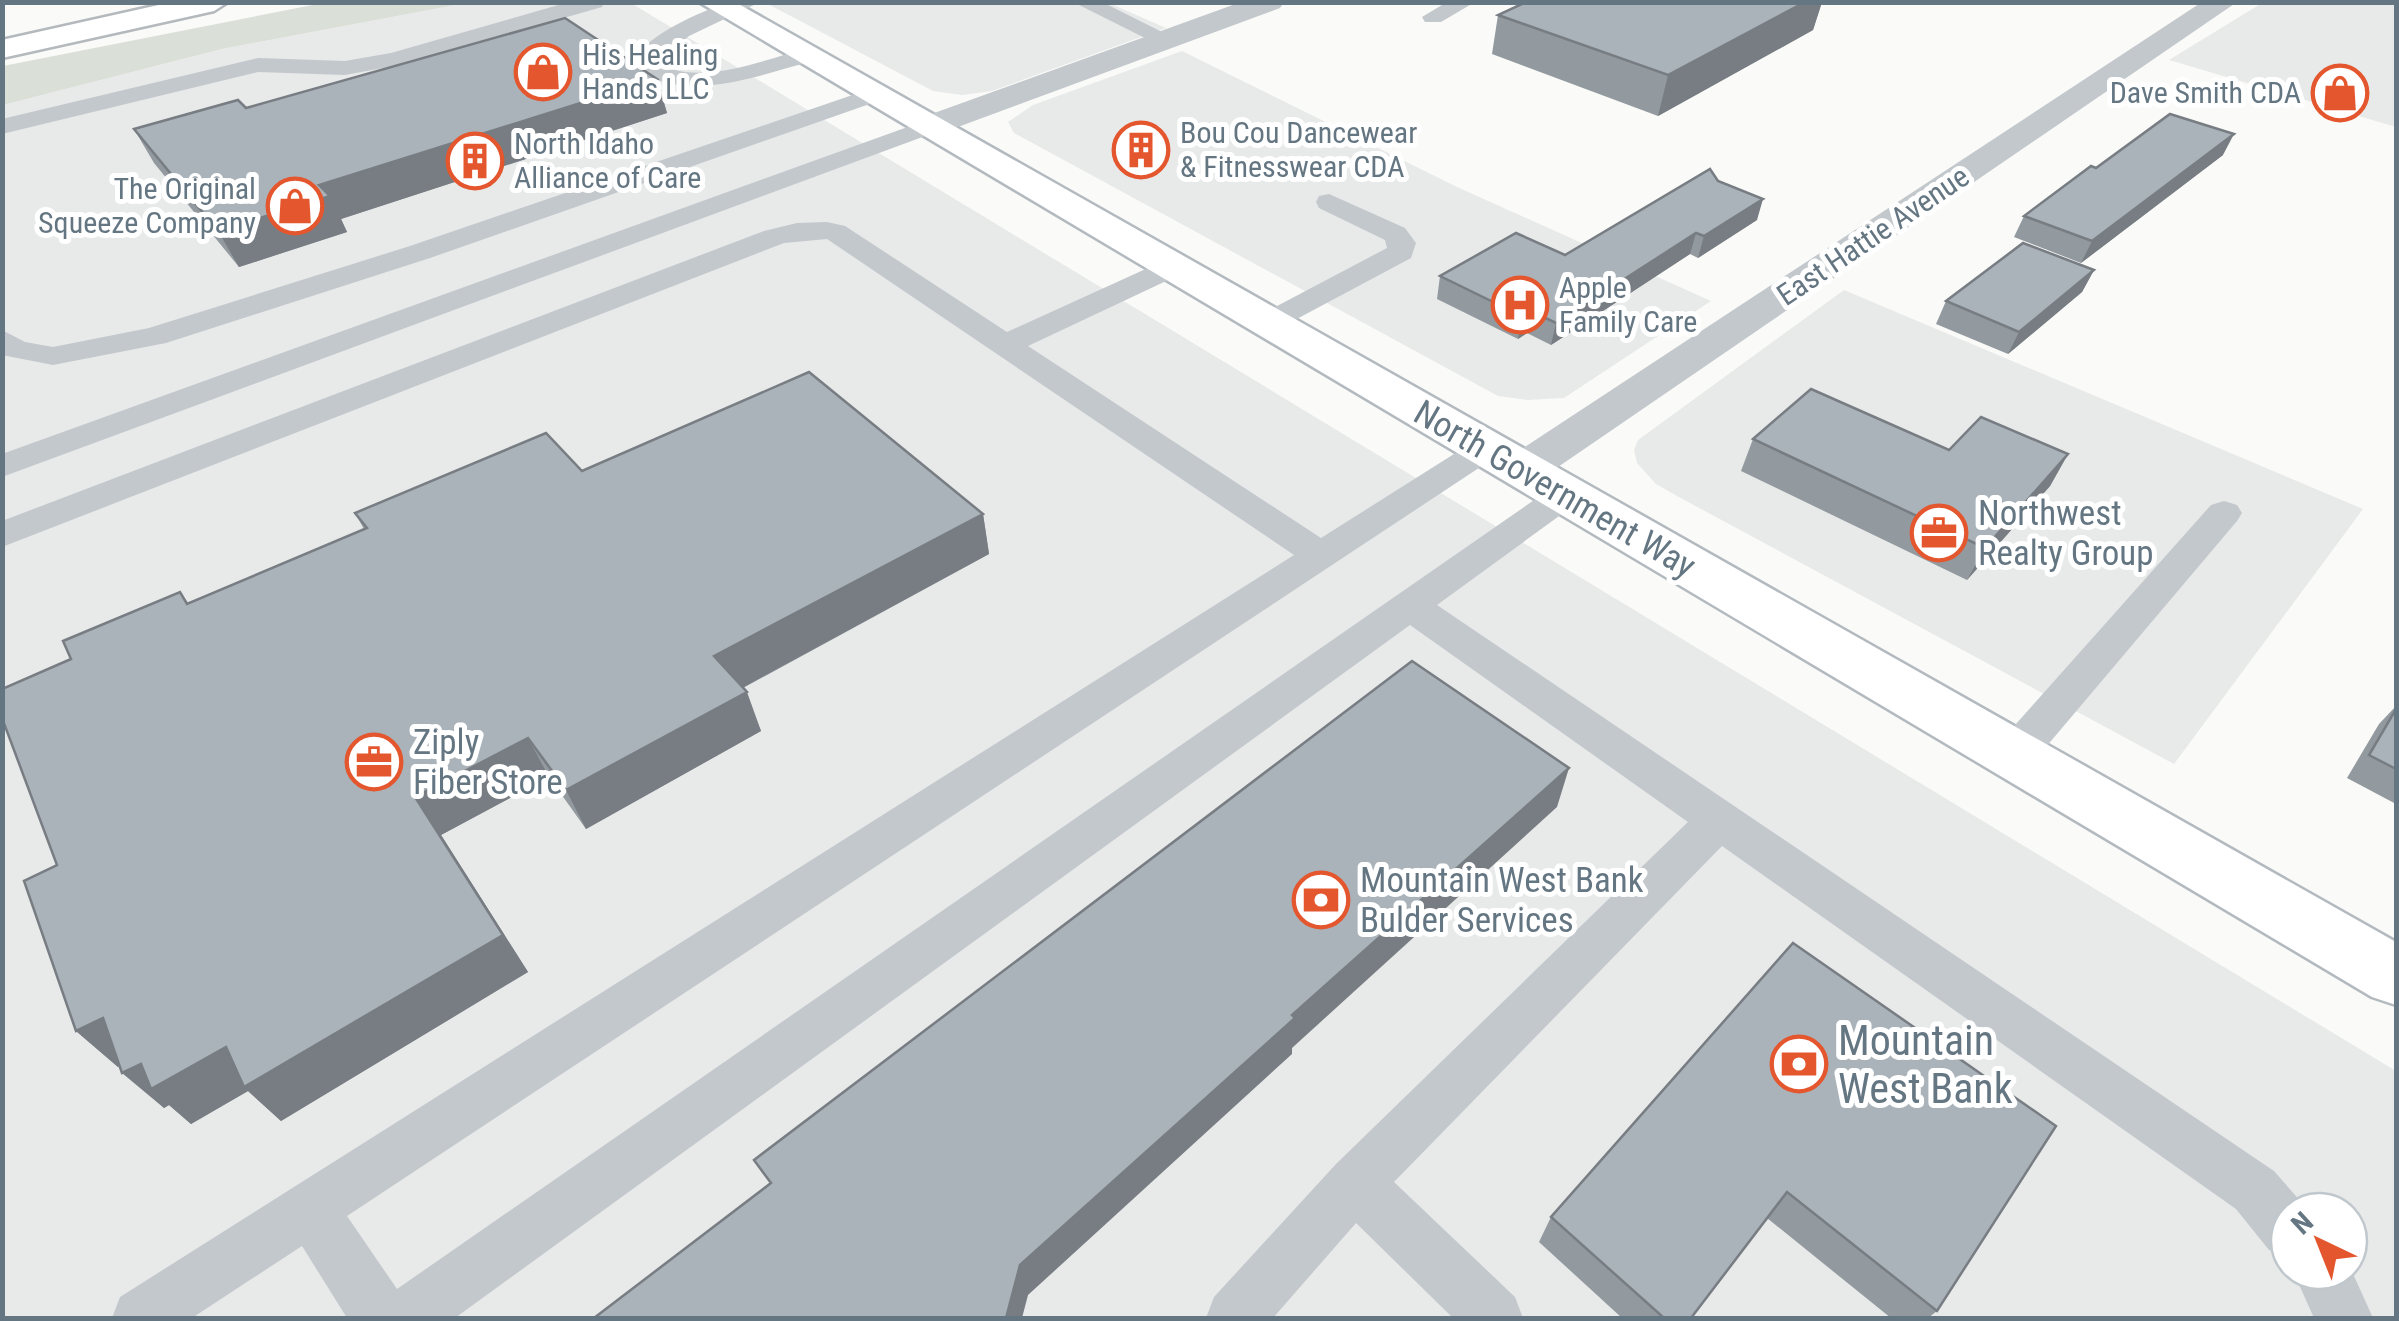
<svg xmlns="http://www.w3.org/2000/svg" width="2399" height="1321" viewBox="0 0 2399 1321" font-family="'Roboto Condensed',sans-serif">
<rect width="100%" height="100%" fill="#fafaf8"/>
<!-- built -->
<g fill="#e8e9e9" fill-rule="evenodd">
<path d="M466,3H631L2396,1071V1318H3V105L222,49ZM2289,1211H2349V1271H2289Z"/>
<polygon points="766,3 1109,3 1166,28 992,91 962,95 933,91"/>
<polygon points="2262,3 2396,3 2396,127 2169,60"/>
<polygon points="1182,51 1457,187 1711,301 1564,398 1527,400 1498,396 1014,133 1008,122 1033,105"/>
<polygon points="1844,290 2363,509 2174,764 1677,496 1656,484 1637,463 1634,450 1638,440"/>
</g>
<!-- green -->
<polygon fill="#dadfd7" points="323,3 466,3 222,49 3,105 3,66"/>
<g fill="none" stroke-linecap="round" stroke-linejoin="round">
<!-- secondary casing -->
<g stroke="#b3babf" stroke-width="5">
<polygon id="secondary" points="699,2 735,2 2396,942 2396,1005 2372,997"/>
</g>
<!-- highway casing -->
<g stroke="#b4b9bd" stroke-width="5">
<polygon id="highway" points="172,2 228,2 214,11 2,58 2,40"/>
</g>
<!-- lane -->
<g fill="#c3c8cc" fill-rule="evenodd">
<polygon points="569,2 604,2 602,7 394,66 345,75 258,72 2,134 2,119 258,58 345,61 391,53"/>
<path d="M728,2H760L689,36L657,62C697,88 763,60 805,49L816,56L813,61C758,75 689,104 637,70L634,58C656,30 695,15 728,2Z"/>
<polygon points="1073,2 1102,2 1178,40 1175,45 1159,45"/>
<polygon points="1447,2 1475,2 1441,22 1425,22 1422,17"/>
<polygon points="873,88 885,95 881,100 430,258 166,343 53,365 2,355 2,330 25,342 53,347 149,328 410,246"/>
<polygon points="927,120 936,122 939,127 936,132 2,477 2,454"/>
<polygon points="1329,194 1405,228 1416,243 1411,258 1278,329 1256,329 1252,323 1256,317 1387,248 1385,240 1319,208 1316,202 1319,196"/>
<polygon points="827,222 845,226 1007,332 1161,262 1181,262 1185,268 1181,274 1028,346 1321,538 1473,442 1485,439 1497,442 1502,449 1497,456 347,1216 397,1289 1553,487 1565,484 1577,487 1583,495 1577,503 1437,605 2274,1171 2309,1211 2289,1211 2289,1258 2269,1250 2236,1209 1722,846 1394,1182 1515,1297 1523,1318 1453,1318 1356,1223 1273,1318 1206,1318 1214,1297 1336,1164 1688,822 1410,625 455,1318 347,1318 302,1246 192,1318 112,1318 120,1297 1294,555 827,239 784,243 2,547 2,521 764,231 797,223"/>
<polygon points="2224,501 2237,505 2242,513 2237,521 2029,767 2014,771 1999,767 1993,755 1999,743 2211,505"/>
<polygon points="2349,1265 2373,1318 2314,1318 2293,1271 2349,1271"/>
</g>
<!-- street -->
<g fill="#c3c8cc" fill-rule="evenodd">
<polygon points="1241,2 1284,2 1280,8 939,134 927,137 915,134 910,127 915,120"/>
<polygon points="2202,2 2237,2 1539,480 1522,485 1505,480 1498,470 1505,460"/>
</g>
<!-- secondary -->
<use href="#secondary" fill="#fff" fill-rule="evenodd"/>
<!-- highway -->
<use href="#highway" fill="#fff" fill-rule="evenodd"/>
</g>
<!-- wall -->
<g fill="#929a9f">
<polygon points="1526,2 1822,2 1813,30 1658,116 1492,54 1498,15"/>
<polygon points="657,79 667,113 341,219 347,232 239,267 154,163 134,129 246,108"/>
<polygon points="2223,155 2081,263 2014,237 2024,216 2096,168"/>
<polygon points="1757,220 1698,258 1690,254 1551,345 1527,333 1518,339 1437,299 1440,276"/>
<polygon points="2094,270 2082,292 2008,354 1936,324 1946,301"/>
<polygon points="1753,439 1949,450 2068,454 2050,486 1967,580 1741,471"/>
<polygon points="582,471 983,514 989,554 743,688 761,731 586,829 549,777 441,835 528,972 281,1121 248,1091 191,1124 169,1105 164,1108 120,1066 118,1067 76,1031 57,865 71,659 180,592 189,604 364,529 355,513"/>
<polygon points="2396,706 2396,804 2347,778 2379,724"/>
<polygon points="1793,943 1937,1311 1928,1318 1891,1318 1767,1218 1691,1318 1622,1318 1539,1242 1551,1217"/>
</g>
<!-- shaded-wall -->
<g fill="#777d82">
<polygon points="1805,2 1822,2 1813,30 1658,116 1668,75"/>
<polygon points="657,79 667,113 341,219 347,232 239,267 218,231 319,185"/>
<polygon points="2234,134 2223,155 2081,263 2092,241"/>
<polygon points="1763,199 1757,220 1698,258 1704,236"/>
<polygon points="1696,233 1690,254 1551,345 1556,323"/>
<polygon points="2094,270 2082,292 2008,354 2019,332"/>
<polygon points="1531,311 1527,333 1518,339 1522,316"/>
<polygon points="2068,454 2050,486 1967,580 1985,548"/>
<polygon points="983,514 989,554 729,695 714,656"/>
<polygon points="747,692 761,731 586,829 566,790"/>
<polygon points="528,738 549,777 441,835 528,972 281,1121 248,1091 191,1124 169,1105 164,1108 122,1073 415,797"/>
<polygon points="1569,768 1557,807 1292,1048 1292,1054 1028,1295 1022,1318 1006,1318 1020,1265 1292,1015"/>
<polygon points="103,1018 143,1054 118,1067 76,1031"/>
</g>
<!-- building -->
<g fill="#aab3b9" stroke="#777d82" stroke-width="2.5">
<polygon points="1526,2 1805,2 1668,75 1498,15"/>
<polygon points="565,18 657,79 319,185 330,196 218,231 134,129 238,100 246,108"/>
<polygon points="2170,114 2234,134 2092,241 2024,216 2091,166 2096,168"/>
<polygon points="1710,169 1718,181 1763,199 1704,236 1696,233 1556,323 1531,311 1522,316 1440,276 1516,233 1565,255"/>
<polygon points="2023,243 2094,270 2019,332 1946,301"/>
<polygon points="809,372 983,514 714,656 747,692 566,790 528,738 415,797 503,935 244,1087 226,1047 151,1089 141,1064 122,1073 103,1018 76,1031 24,881 57,865 2,718 2,689 71,659 63,641 180,592 187,604 367,528 355,513 546,433 582,471"/>
<polygon points="1811,389 1949,450 1981,417 2068,454 1985,548 1753,439"/>
<polygon points="1412,661 1569,768 1292,1015 1295,1018 1020,1265 1006,1318 594,1318 771,1183 754,1160"/>
<polygon points="2396,709 2396,769 2369,755"/>
<polygon points="1793,943 2056,1126 1937,1311 1787,1192 1691,1318 1664,1318 1551,1217"/>
</g>
<!-- icons -->
<defs>
<g id="shop-ring" transform="scale(2.875)"><circle r="9.5" fill="#fff" stroke="#e4572e" stroke-width="1.5"/><path d="M-5-2.5h2.3a2.7 3.5 0 0 1 5.4 0H5L5.5 6h-11ZM-1.5-2.5h3a1.5 2.3 0 0 0-3 0Z" fill="#e4572e"/></g>
<g id="building-ring" transform="scale(2.875)"><circle r="9.5" fill="#fff" stroke="#e4572e" stroke-width="1.5"/><path d="M-4-6H4V6H1V3H-1V6H-4ZM-2.5-4.3h1.7v1.8h-1.7ZM.8-4.3h1.7v1.8H.8ZM-2.5-1h1.7V.8h-1.7ZM.8-1h1.7V.8H.8Z" fill="#e4572e"/></g>
<g id="hospital-ring" transform="scale(2.875)"><circle r="9.5" fill="#fff" stroke="#e4572e" stroke-width="1.5"/><path d="M-5-5h3v3.5h4V-5h3V5h-3V1.5h-4V5h-3Z" fill="#e4572e"/></g>
<g id="office-ring" transform="scale(2.875)"><circle r="9.5" fill="#fff" stroke="#e4572e" stroke-width="1.5"/><path d="M-6-3h4V-5.5h4V-3h4V5H-6ZM-1-4.5V-3h2v-1.5ZM-6 0V1H6V0Z" fill="#e4572e"/></g>
<g id="bank-ring" transform="scale(2.875)"><circle r="9.5" fill="#fff" stroke="#e4572e" stroke-width="1.5"/><path d="M-6-4H6V4H-6ZM0-2.3a2.3 2.3 0 1 0 0 4.6a2.3 2.3 0 1 0 0-4.6Z" fill="#e4572e"/></g>
</defs>
<g fill-rule="evenodd">
<use href="#shop-ring" x="543" y="72"/>
<use href="#shop-ring" x="2340" y="93"/>
<use href="#building-ring" x="1141" y="150"/>
<use href="#building-ring" x="475" y="161"/>
<use href="#shop-ring" x="295" y="206"/>
<use href="#hospital-ring" x="1520" y="305"/>
<use href="#office-ring" x="1939" y="533"/>
<use href="#office-ring" x="374" y="762"/>
<use href="#bank-ring" x="1321" y="900"/>
<use href="#bank-ring" x="1799" y="1064"/>
</g>
<g text-anchor="middle" stroke-width="10" stroke-linejoin="round" paint-order="stroke">
<!-- far-poi labels -->
<g font-size="30" fill="#657683" stroke="#fff" text-anchor="start">
<text x="582" y="65">His Healing<tspan x="582" dy="34">Hands LLC</tspan></text>
<text x="2301" y="103" text-anchor="end">Dave Smith CDA</text>
<text x="1180" y="143">Bou Cou Dancewear<tspan x="1180" dy="34">&amp; Fitnesswear CDA</tspan></text>
<text x="514" y="154">North Idaho<tspan x="514" dy="34">Alliance of Care</tspan></text>
<text x="256" y="199" text-anchor="end">The Original<tspan x="256" dy="34">Squeeze Company</tspan></text>
<text x="1559" y="298">Apple<tspan x="1559" dy="34">Family Care</tspan></text>
</g>
<!-- far-street labels -->
<g font-size="30" fill="#657683" stroke="#fff">
<text transform="translate(1873 236) rotate(-34)" y="10">East Hattie Avenue</text>
</g>
<!-- street labels -->
<g font-size="35" fill="#657683" stroke="#fff">
<text transform="translate(1555 489) rotate(30)" y="12">North Government Way</text>
</g>
<!-- poi labels -->
<g font-size="35" fill="#657683" stroke="#fff" text-anchor="start">
<text x="1978" y="525">Northwest<tspan x="1978" dy="40">Realty Group</tspan></text>
<text x="413" y="754">Ziply<tspan x="413" dy="40">Fiber Store</tspan></text>
<text x="1360" y="892">Mountain West Bank<tspan x="1360" dy="40">Bulder Services</tspan></text>
</g>
<!-- near-poi labels -->
<g font-size="42" fill="#657683" stroke="#fff" text-anchor="start">
<text x="1838" y="1055">Mountain<tspan x="1838" dy="48">West Bank</tspan></text>
</g>
</g>
<!-- border -->
<rect width="2399" height="1321" fill="none" stroke="#657683" stroke-width="10"/>
<!-- north arrow -->
<g transform="translate(2319 1241) rotate(317)"><circle r="48" fill="#ffffff" stroke="#c1c8cd" stroke-width="2.5"/>
<path d="M0-8L18 38L0 25L-18 38Z" fill="#e4572e"/>
<text y="-15" font-size="28" font-weight="bold" text-anchor="middle" fill="#657683">N</text>
</g>
</svg>
